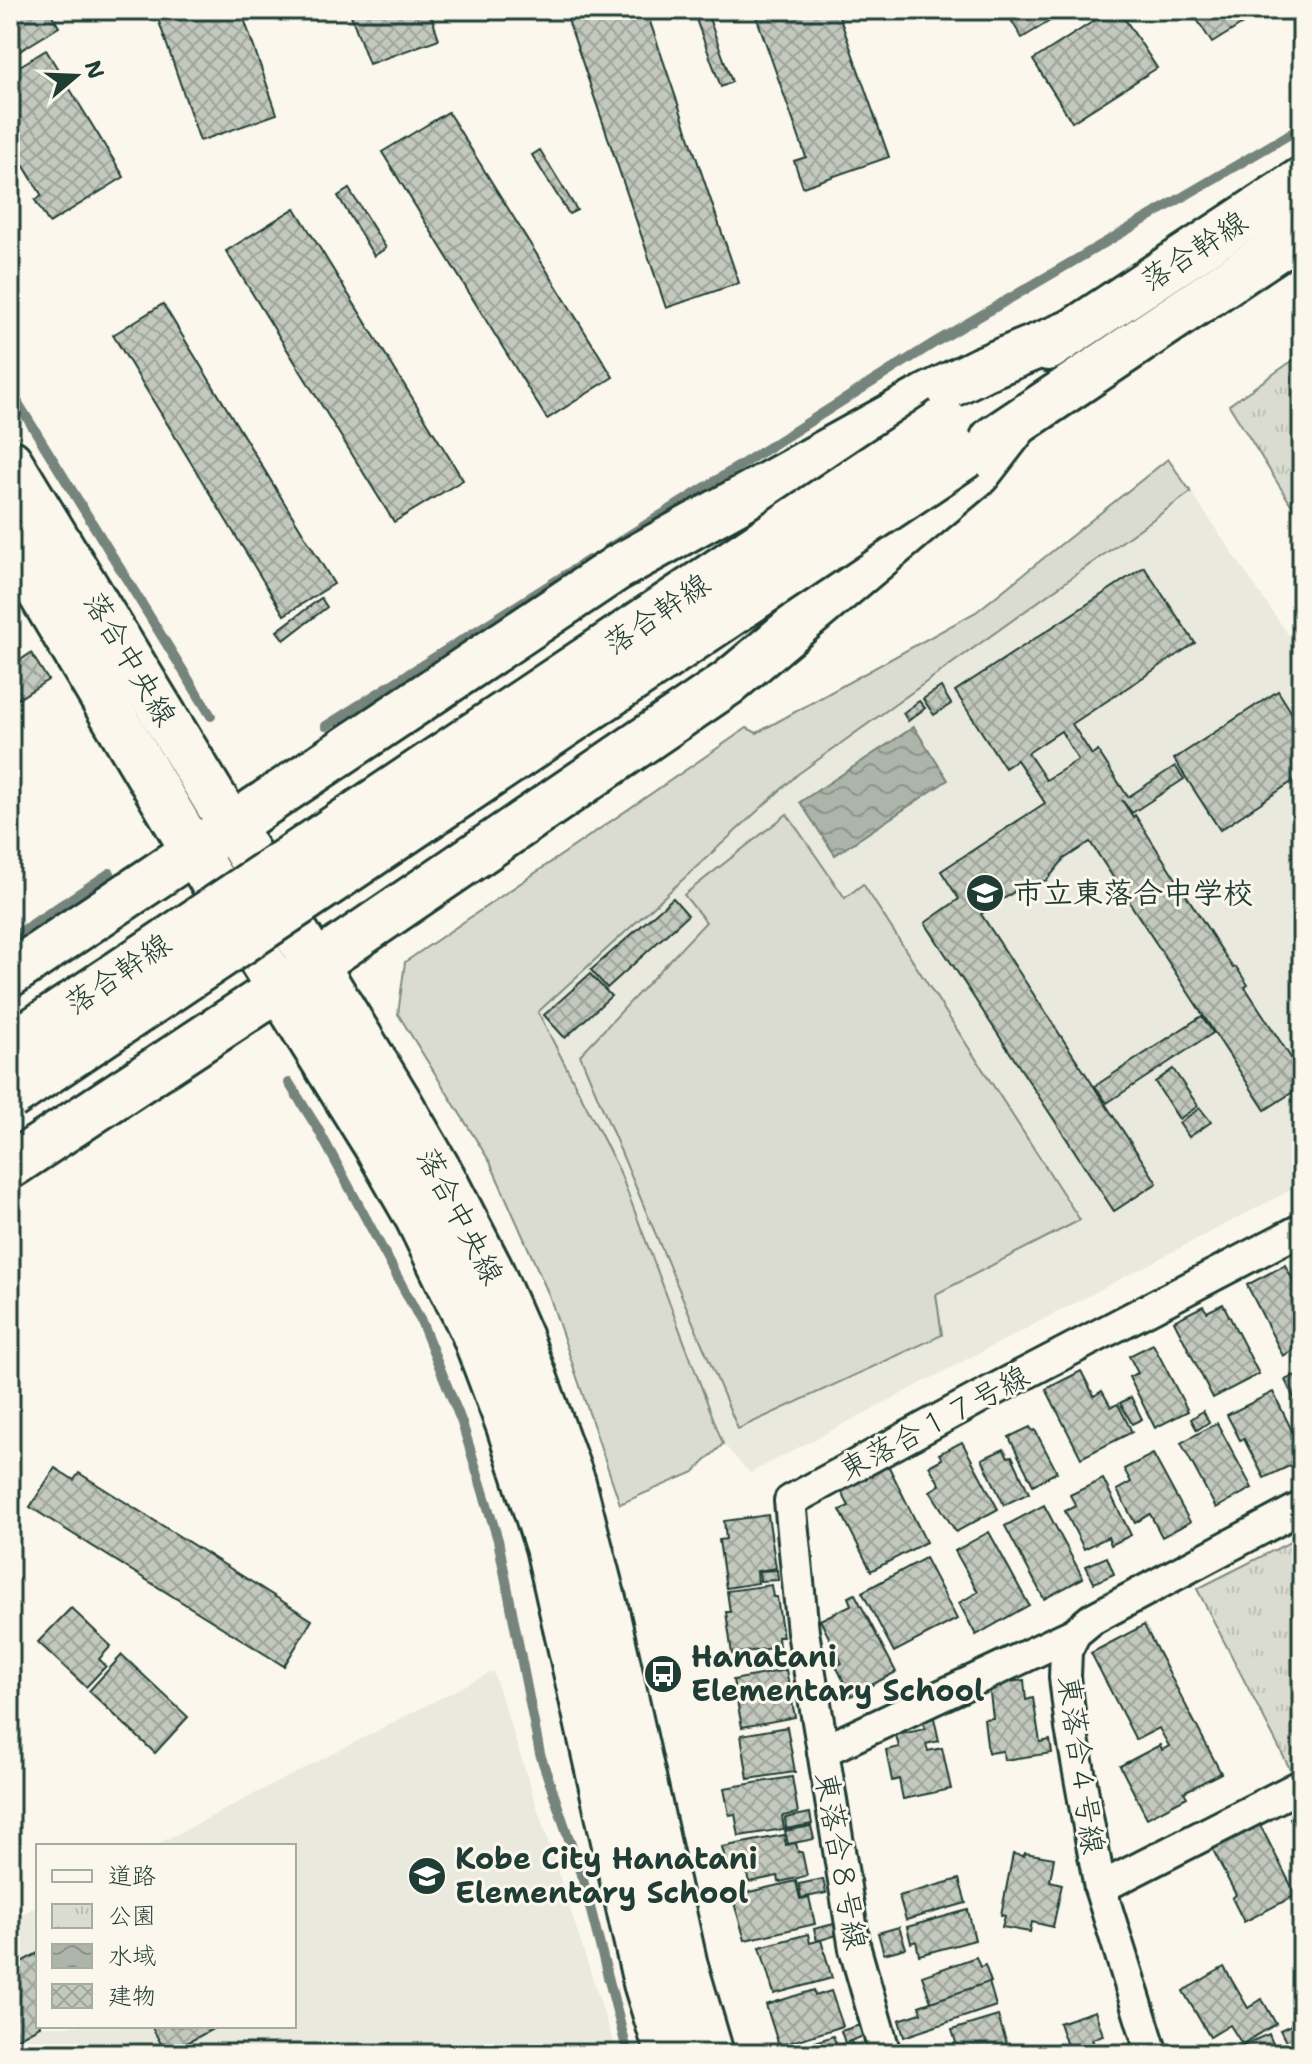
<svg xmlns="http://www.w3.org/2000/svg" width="1312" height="2064" viewBox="0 0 1312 2064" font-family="'Shantell Sans','Klee One',sans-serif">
<defs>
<pattern id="park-tufts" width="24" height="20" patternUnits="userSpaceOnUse" patternTransform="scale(2)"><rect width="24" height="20" fill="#dbdcd1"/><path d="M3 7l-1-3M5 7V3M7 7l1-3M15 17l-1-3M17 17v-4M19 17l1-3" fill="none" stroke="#bcbeb4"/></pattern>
<pattern id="water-waves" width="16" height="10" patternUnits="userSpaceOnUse" patternTransform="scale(2)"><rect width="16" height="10" fill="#adb4aa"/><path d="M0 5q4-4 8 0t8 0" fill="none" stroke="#8c948b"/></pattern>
<pattern id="building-cross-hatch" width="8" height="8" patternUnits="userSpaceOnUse" patternTransform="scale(2)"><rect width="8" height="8" fill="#c4c9be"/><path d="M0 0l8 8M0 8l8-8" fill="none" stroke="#9fa49b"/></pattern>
</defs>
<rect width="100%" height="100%" fill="#fbf7ec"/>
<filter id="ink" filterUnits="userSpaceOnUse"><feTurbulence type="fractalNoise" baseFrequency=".0125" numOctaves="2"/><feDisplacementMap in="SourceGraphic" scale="16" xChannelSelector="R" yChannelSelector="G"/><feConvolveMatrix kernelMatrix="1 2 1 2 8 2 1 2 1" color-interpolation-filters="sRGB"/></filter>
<g filter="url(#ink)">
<!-- built -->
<g fill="#eae9de">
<polygon points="1191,492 1302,655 1302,1184 750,1473 723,1444 619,1170 537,1012 798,774"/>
<polygon points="493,1671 617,2054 10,2054 10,1920 38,1906 38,2026 294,2026 294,1846 154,1846"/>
</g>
<!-- grass -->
<g fill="#dbdcd1" stroke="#7d8c82" stroke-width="2">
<polygon points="1168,459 1191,492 798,774 538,1012 619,1170 723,1444 694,1472 620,1504 549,1295 490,1162 398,1014 405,962 747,728 757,733 976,612"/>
<polygon points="787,814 845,898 863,884 1080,1220 936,1294 942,1335 738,1429 580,1055 706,922 684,895"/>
</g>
<!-- park -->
<g fill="url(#park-tufts)" stroke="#7d8c82" stroke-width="2">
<polygon points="1302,354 1302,522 1229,405"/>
<polygon points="1302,1536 1302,1763 1290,1769 1197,1589"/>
</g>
<!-- water -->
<polygon fill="url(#water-waves)" stroke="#74847b" stroke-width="2" points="914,727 948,780 835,855 800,802"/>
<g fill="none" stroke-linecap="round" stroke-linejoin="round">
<!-- stream -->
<g stroke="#74847b" stroke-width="10">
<polyline points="10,390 211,716"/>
<polyline points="606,550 934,343 1302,127"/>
<polyline points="326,726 589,560"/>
<polyline points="10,939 110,873"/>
<polyline points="289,1083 318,1129 421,1321 462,1423 498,1540 540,1754 583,1880 628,2054"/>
</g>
</g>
<!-- building -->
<g fill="url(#building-cross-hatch)" stroke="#1f3d34" stroke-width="2" fill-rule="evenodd">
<polygon points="10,10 49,10 59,27 10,57"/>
<polygon points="155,10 241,10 277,114 200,141"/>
<polygon points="349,10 429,10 439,39 369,64"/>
<polygon points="577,10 646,10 739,283 666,308 566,14"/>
<polygon points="706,10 732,82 721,87 694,14"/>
<polygon points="754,10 837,10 889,157 803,187 794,161 806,157"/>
<polygon points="1005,10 1068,10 1022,38"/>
<polygon points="1111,10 1119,10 1157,68 1072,122 1033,60"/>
<polygon points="1191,10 1265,10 1212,43"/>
<polygon points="46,50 124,177 49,223 35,200 42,196 10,143 10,72"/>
<polygon points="448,112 613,377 547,419 382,152"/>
<polygon points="540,150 577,210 569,214 532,155"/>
<polygon points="349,189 386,248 374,256 338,196"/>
<polygon points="295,208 463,480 394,522 226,251"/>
<polygon points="163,304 334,584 284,615 113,335"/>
<path d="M1144,567L1195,643L1072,724L1092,755L1098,751L1128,797L1175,766L1184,779L1132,813L1122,800L1133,817L1135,815L1233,968L1236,967L1248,985L1245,987L1302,1075V1086L1265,1110L1090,842L1064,859L1047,880L1017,890L981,914L1157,1183L1114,1211L925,923L959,899L941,871L1045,803L1017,760L1005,768L955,691ZM1061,731L1078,760L1046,780L1028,753Z"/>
<polygon points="321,598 327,607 284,640 277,631"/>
<polygon points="31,653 48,680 18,699 10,686 10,667"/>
<polygon points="941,687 951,704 934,715 923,699"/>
<polygon points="1278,691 1302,729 1302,775 1220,830 1174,759"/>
<polygon points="919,701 925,708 908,721 903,713"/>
<polygon points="673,898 688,915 607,988 591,970"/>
<polygon points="590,974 611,996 565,1038 544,1015"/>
<polygon points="1202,1016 1213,1033 1107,1103 1095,1086"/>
<polygon points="1173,1069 1198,1106 1179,1119 1155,1082"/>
<polygon points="1200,1108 1211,1122 1189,1137 1179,1123"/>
<polygon points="1285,1265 1302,1297 1302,1346 1283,1356 1247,1285"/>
<polygon points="1223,1304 1259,1374 1213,1398 1174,1321 1203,1306 1207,1312"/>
<polygon points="1153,1344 1188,1411 1155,1428 1129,1377 1138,1373 1129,1356"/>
<polygon points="1081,1371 1094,1396 1102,1391 1111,1407 1118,1404 1132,1432 1081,1458 1046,1389"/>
<polygon points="1302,1372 1302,1414 1285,1380"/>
<polygon points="1273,1392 1302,1451 1302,1460 1264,1478 1244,1439 1240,1440 1227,1415"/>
<polygon points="1131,1397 1142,1419 1132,1424 1120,1403"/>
<polygon points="1203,1411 1209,1422 1197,1430 1191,1419"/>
<polygon points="1217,1423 1252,1488 1216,1508 1181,1443"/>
<polygon points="1030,1427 1033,1431 1035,1430 1057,1472 1033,1485 1009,1437"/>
<polygon points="962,1442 998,1509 956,1532 930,1491 940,1485 929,1466 942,1459 939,1454"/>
<polygon points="1004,1449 1008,1457 1012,1456 1029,1493 1004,1505 982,1459"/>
<polygon points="1153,1454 1190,1522 1162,1537 1150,1514 1135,1523 1117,1490 1131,1482 1124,1469"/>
<polygon points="888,1465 926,1542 871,1571 840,1510 849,1506 840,1489"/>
<polygon points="55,1468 74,1480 79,1473 312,1620 284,1666 30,1507"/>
<polygon points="1103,1479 1131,1535 1111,1545 1108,1537 1084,1549 1065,1511 1076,1506 1070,1495"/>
<polygon points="1044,1505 1083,1578 1044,1599 1005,1526"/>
<polygon points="768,1515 776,1568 757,1571 758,1583 726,1588 719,1540 726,1539 724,1521"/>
<polygon points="989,1532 1029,1605 976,1635 959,1603 978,1592 955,1551"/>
<polygon points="1107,1557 1114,1574 1094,1583 1086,1566"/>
<polygon points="925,1558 957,1619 894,1652 862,1592"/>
<polygon points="777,1570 778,1580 760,1581 759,1571"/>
<polygon points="771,1585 773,1597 777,1597 783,1637 778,1637 779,1647 732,1654 726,1612 730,1612 727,1591"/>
<polygon points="855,1594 896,1672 851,1696 836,1666 842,1663 820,1620 851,1605 848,1597"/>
<polygon points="71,1608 111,1646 99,1659 106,1666 86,1687 38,1642"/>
<polygon points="1144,1625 1221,1773 1184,1792 1187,1797 1147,1818 1120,1766 1160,1745 1162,1750 1169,1746 1159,1728 1136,1740 1091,1653"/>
<polygon points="122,1655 188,1717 155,1753 89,1691"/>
<polygon points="786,1670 795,1717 742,1727 733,1680"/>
<polygon points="1024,1680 1026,1700 1033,1698 1040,1742 1050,1740 1052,1753 1004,1760 1003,1751 988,1753 984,1719 993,1718 989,1685"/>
<polygon points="934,1718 939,1741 926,1744 928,1751 942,1748 951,1789 903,1799 899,1779 892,1781 886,1750 899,1747 896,1735 925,1729 923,1720"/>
<polygon points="787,1727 795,1772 748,1779 741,1735"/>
<polygon points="792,1777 798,1813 782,1816 784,1829 739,1836 735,1814 729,1815 724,1788"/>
<polygon points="1302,1812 1302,1840 1290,1818"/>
<polygon points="810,1813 812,1824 786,1829 785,1818"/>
<polygon points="1259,1823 1296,1895 1244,1922 1232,1898 1236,1895 1212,1848"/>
<polygon points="811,1826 814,1839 788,1844 785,1831"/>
<polygon points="784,1835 786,1845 796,1843 798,1852 802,1852 807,1876 779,1882 778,1876 749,1882 745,1867 728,1871 722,1847"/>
<polygon points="1025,1853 1054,1858 1050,1881 1062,1884 1053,1927 1032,1922 1030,1932 1002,1927 1005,1916 1001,1915 1013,1854 1024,1856"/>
<polygon points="823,1879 826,1893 801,1898 799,1884"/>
<polygon points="959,1879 966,1903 906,1920 899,1896"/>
<polygon points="796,1881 800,1899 809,1897 815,1924 745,1940 732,1896"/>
<polygon points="968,1910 975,1940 919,1955 916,1941 911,1943 907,1927"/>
<polygon points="834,1924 837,1935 817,1941 814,1929"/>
<polygon points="899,1927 906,1948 884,1954 878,1933"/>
<polygon points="808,1934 810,1943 821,1940 832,1978 774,1994 760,1947"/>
<polygon points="38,1953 40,2026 10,2042 10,1968"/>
<polygon points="976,1957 980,1967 985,1965 991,1982 931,2002 922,1976"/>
<polygon points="1224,1967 1248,2008 1262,1999 1276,2024 1242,2044 1230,2025 1210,2037 1183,1991"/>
<polygon points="989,1982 996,2006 904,2037 899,2020 921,2013 919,2006"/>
<polygon points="814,1990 815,1996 831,1991 843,2026 779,2046 766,2005"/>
<polygon points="1095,2011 1103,2035 1092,2039 1097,2054 1070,2054 1059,2023"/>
<polygon points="998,2016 1010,2054 944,2054 958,2049 952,2030"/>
<polygon points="1302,2020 1302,2054 1292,2054 1280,2030"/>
<polygon points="860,2025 864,2036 845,2043 841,2031"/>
<polygon points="151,2026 218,2026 167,2054"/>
<polygon points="1269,2034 1277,2054 1241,2054 1245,2052 1242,2045"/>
<polygon points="833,2036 837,2046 851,2041 855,2054 794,2054 792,2050"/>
<polygon points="391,2043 397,2054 374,2054 373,2052"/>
</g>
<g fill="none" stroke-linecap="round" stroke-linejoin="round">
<!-- street casing -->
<g stroke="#1f3d34" stroke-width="36">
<g id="street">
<polyline points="823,1751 803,1632 790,1501 986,1394 1302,1229"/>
<polyline points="1100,1888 1302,1785"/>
<polyline points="885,2054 855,1949 823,1751 1075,1633"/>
<polyline points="1152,2054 1100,1888 1071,1728 1065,1677 1066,1651 1075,1633 1092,1619 1302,1507"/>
</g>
</g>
<!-- secondary casing -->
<g stroke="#1f3d34" stroke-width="50">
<g id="secondary">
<polyline points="1048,348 1302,180"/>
<polyline points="993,439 1302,232"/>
<polyline points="10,462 399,1102 442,1176 490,1269 520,1338 573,1483 606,1611 685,1966 711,2054"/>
<polyline points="10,542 193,850 379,1150 418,1218 473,1331 509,1426 548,1547 646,1983 668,2054"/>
<polyline points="10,974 617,568 928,396 982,369 1072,332"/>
<polyline points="10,1166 315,965 728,683 978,473 1016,424"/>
</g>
</g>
<!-- street -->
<use href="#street" stroke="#fbf7ec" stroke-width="30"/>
<!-- secondary -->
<use href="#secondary" stroke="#fbf7ec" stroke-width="44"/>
<!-- secondary-bridge casing -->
<g stroke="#1f3d34" stroke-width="50" stroke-linecap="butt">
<g id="secondary-bridge">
<polyline points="10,1046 944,420"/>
<polyline points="10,1097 967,455"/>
</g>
</g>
<!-- secondary-bridge -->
<use href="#secondary-bridge" stroke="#fbf7ec" stroke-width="44"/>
</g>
</g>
<!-- icons -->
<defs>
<g id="school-disc" transform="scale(2)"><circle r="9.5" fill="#1f3d34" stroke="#fbf7ec"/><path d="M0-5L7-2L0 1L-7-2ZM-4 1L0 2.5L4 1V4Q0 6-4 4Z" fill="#fff"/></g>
<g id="bus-disc" transform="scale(2)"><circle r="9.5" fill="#1f3d34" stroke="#fbf7ec"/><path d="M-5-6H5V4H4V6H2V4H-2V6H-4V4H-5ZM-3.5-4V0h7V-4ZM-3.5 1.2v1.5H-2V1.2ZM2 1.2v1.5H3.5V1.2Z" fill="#fff"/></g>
</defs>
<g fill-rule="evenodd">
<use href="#school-disc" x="985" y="893"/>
<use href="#bus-disc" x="663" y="1674"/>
<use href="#school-disc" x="427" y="1876"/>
</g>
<g text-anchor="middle" stroke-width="6" stroke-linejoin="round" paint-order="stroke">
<!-- street labels -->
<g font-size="30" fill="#1f3d34" stroke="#fbf7ec">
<text transform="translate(1194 251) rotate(-33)" y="10">落合幹線</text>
<text transform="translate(657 614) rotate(-34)" y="10">落合幹線</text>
<text transform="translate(130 659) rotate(59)" y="10">落合中央線</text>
<text transform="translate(118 974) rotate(-34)" y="10">落合幹線</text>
<text transform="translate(460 1216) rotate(62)" y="10">落合中央線</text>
<text transform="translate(934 1423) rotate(-28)" y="10">東落合１７号線</text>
<text transform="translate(1081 1765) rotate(82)" y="10">東落合４号線</text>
<text transform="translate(841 1861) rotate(80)" y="10">東落合８号線</text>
</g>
<!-- poi labels -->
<g font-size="30" font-weight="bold" fill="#1f3d34" stroke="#fbf7ec" text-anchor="start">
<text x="1013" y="903">市立東落合中学校</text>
<text x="691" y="1667">Hanatani<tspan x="691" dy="34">Elementary School</tspan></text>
<text x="455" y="1869">Kobe City Hanatani<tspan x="455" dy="34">Elementary School</tspan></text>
</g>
</g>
<!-- margin -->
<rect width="1312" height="2064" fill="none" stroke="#fbf7ec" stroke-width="40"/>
<rect x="20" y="20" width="1272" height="2024" fill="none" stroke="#1f3d34" stroke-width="3" filter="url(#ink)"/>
<!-- legend -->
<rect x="36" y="1844" width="260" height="184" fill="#fbf7ec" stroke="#a3ada2" stroke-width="2"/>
<rect x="52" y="1870" width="40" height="12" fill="#fbf7ec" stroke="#a3ada2" stroke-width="2"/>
<text x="108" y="1884" font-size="24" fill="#1f3d34">道路</text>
<rect x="52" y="1904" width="40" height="24" fill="url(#park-tufts)" stroke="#a3ada2" stroke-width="2"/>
<text x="108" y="1924" font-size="24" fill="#1f3d34">公園</text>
<rect x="52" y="1944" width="40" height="24" fill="url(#water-waves)" stroke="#a3ada2" stroke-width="2"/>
<text x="108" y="1964" font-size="24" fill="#1f3d34">水域</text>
<rect x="52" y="1984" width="40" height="24" fill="url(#building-cross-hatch)" stroke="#a3ada2" stroke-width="2"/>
<text x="108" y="2004" font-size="24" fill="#1f3d34">建物</text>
<!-- north arrow -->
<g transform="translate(76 76) rotate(71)" stroke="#fbf7ec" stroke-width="6" paint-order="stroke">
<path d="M0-6L14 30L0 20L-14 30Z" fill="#1f3d34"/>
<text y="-12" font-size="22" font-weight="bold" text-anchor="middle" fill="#1f3d34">N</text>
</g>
</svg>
